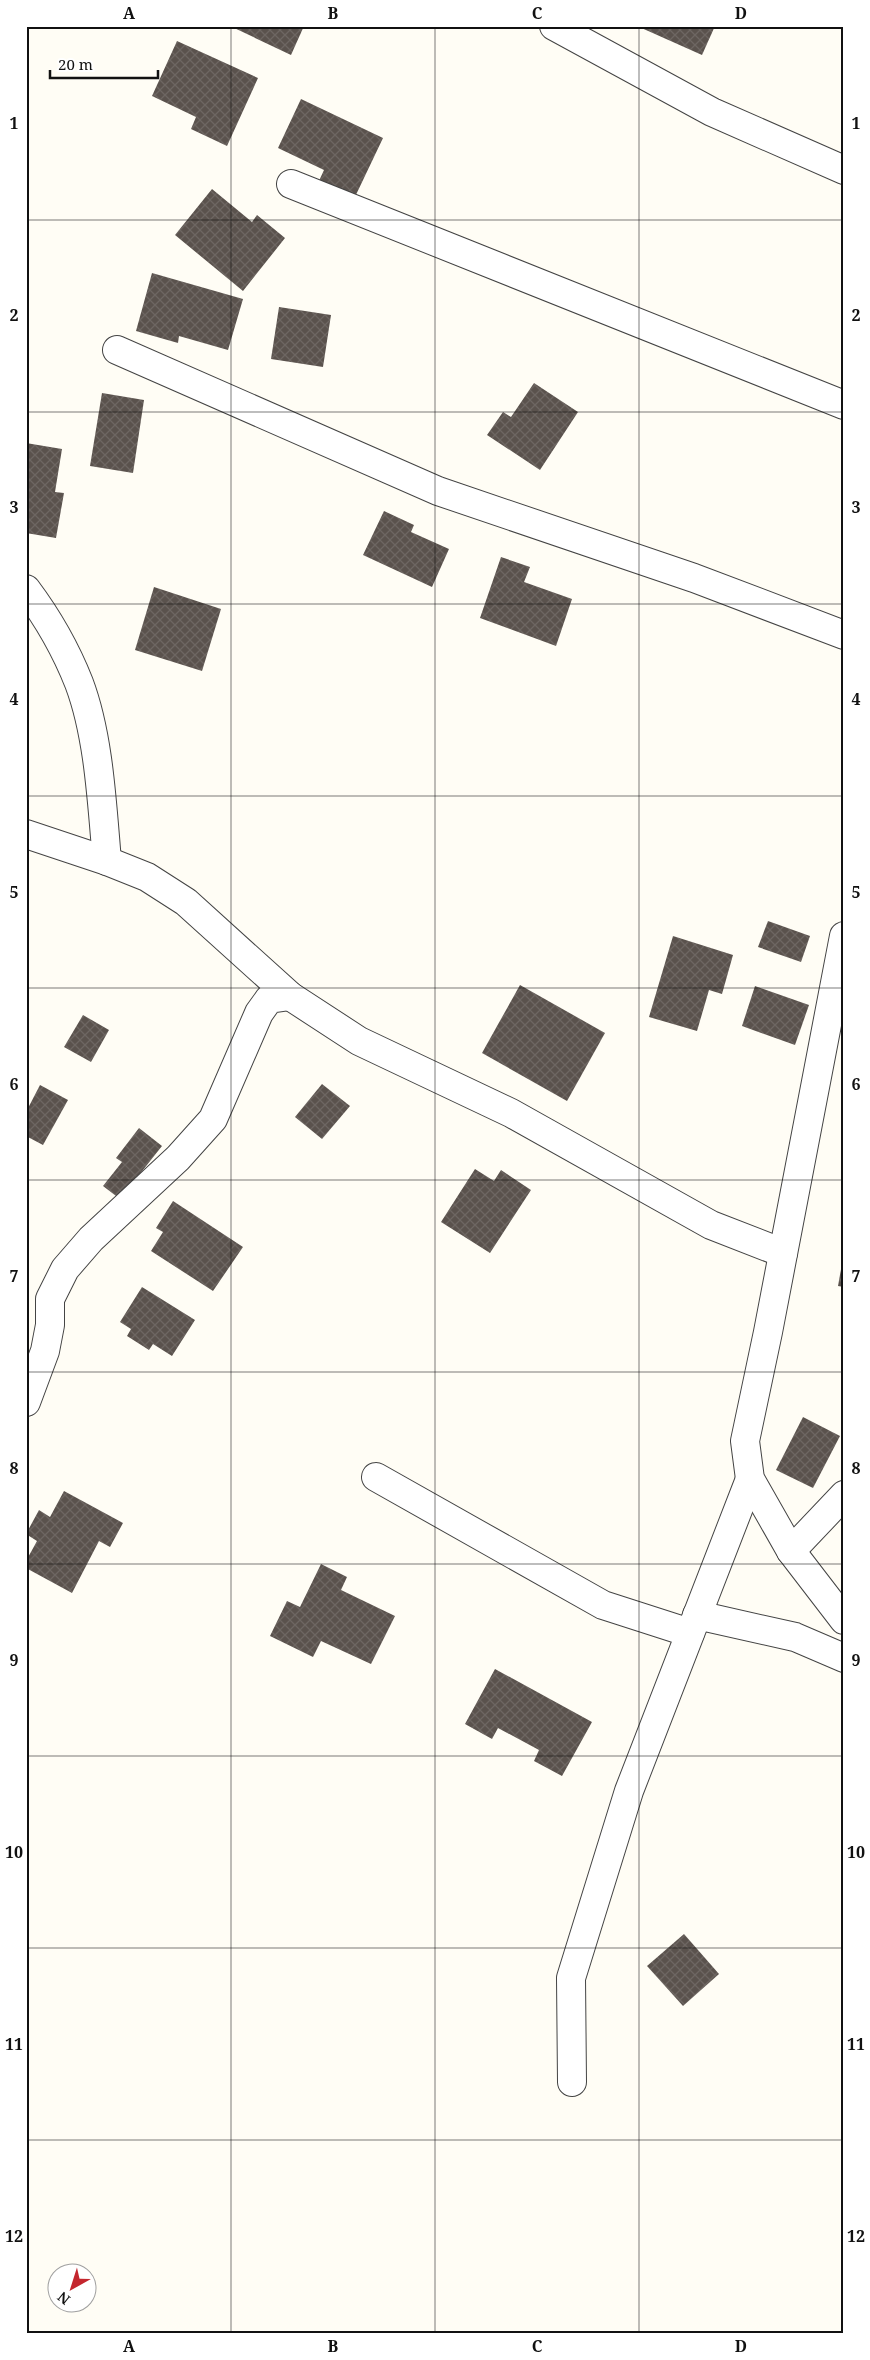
<svg xmlns="http://www.w3.org/2000/svg" width="870" height="2360" viewBox="0 0 870 2360" font-family="'Noto Serif',serif">
<defs>
<pattern id="building-cross-hatch" width="8" height="8" patternUnits="userSpaceOnUse" patternTransform="scale(1.25)"><rect width="8" height="8" fill="#5a524d"/><path d="M0 0l8 8M0 8l8-8" fill="none" stroke="#6d6662"/></pattern>
</defs>
<rect width="100%" height="100%" fill="#fffdf5"/>
<!-- building -->
<g fill="url(#building-cross-hatch)">
<polygon points="230,26 304,26 291,55"/>
<polygon points="637,26 715,26 702,55"/>
<polygon points="177,41 258,78 227,146 191,129 196,117 152,96"/>
<polygon points="301,99 383,138 354,199 318,183 324,170 278,148"/>
<polygon points="212,189 252,222 257,215 285,238 243,291 175,235"/>
<polygon points="152,273 243,299 228,350 179,336 178,343 136,331"/>
<polygon points="279,307 331,315 323,367 271,359"/>
<polygon points="534,383 578,412 540,470 487,435 503,412 511,417"/>
<polygon points="102,393 144,400 133,473 90,466"/>
<polygon points="26,443 62,449 55,492 64,493 56,538 26,533"/>
<polygon points="384,511 414,525 411,532 449,549 432,587 363,555"/>
<polygon points="501,557 530,567 524,582 572,599 556,646 480,618"/>
<polygon points="154,587 221,609 202,671 135,650"/>
<polygon points="768,921 810,936 801,962 758,947"/>
<polygon points="673,936 733,955 722,994 709,990 697,1031 649,1017"/>
<polygon points="520,985 605,1033 567,1101 482,1053"/>
<polygon points="755,986 809,1005 795,1045 742,1026"/>
<polygon points="83,1015 109,1030 91,1062 64,1047"/>
<polygon points="322,1084 350,1106 322,1139 295,1117"/>
<polygon points="40,1085 68,1100 43,1145 26,1136 26,1112"/>
<polygon points="139,1128 162,1146 120,1199 103,1186 122,1162 116,1158"/>
<polygon points="475,1169 494,1181 501,1170 531,1190 490,1253 441,1222"/>
<polygon points="173,1201 243,1247 213,1291 151,1251 163,1232 156,1228"/>
<polygon points="843,1258 844,1258 844,1287 838,1286"/>
<polygon points="142,1287 195,1320 172,1356 153,1344 149,1350 127,1336 131,1329 120,1322"/>
<polygon points="803,1417 840,1436 813,1488 776,1470"/>
<polygon points="64,1491 123,1523 110,1547 99,1541 72,1593 26,1568 26,1561 37,1541 26,1534 39,1510 50,1517"/>
<polygon points="321,1564 347,1577 341,1590 395,1616 371,1664 321,1641 313,1657 270,1636 287,1601 300,1607"/>
<polygon points="495,1669 592,1722 562,1776 534,1761 539,1750 498,1728 492,1739 465,1724"/>
<polygon points="684,1934 719,1974 683,2006 647,1966"/>
</g>
<g fill="none" stroke-linecap="round" stroke-linejoin="round">
<!-- minor casing -->
<g stroke="#444" stroke-width="30">
<g id="minor">
<polyline points="554,26 712,112 844,170"/>
<polyline points="291,184 844,405"/>
<polyline points="117,350 438,491 694,578 844,635"/>
<path d="M26,589C47,617 66,650 79,683C99,736 102,804 107,861"/>
<polyline points="26,834 107,861 147,877 186,902 290,996 359,1041 511,1113 711,1225 783,1253"/>
<polyline points="844,936 768,1332 745,1441 750,1479 791,1551 844,1620"/>
<polyline points="26,1402 45,1351 50,1325 50,1299 65,1269 91,1239 178,1158 213,1119 259,1013 269,999 290,996"/>
<polyline points="376,1477 603,1605 690,1633"/>
<polyline points="791,1551 844,1495"/>
<polyline points="697,1615 795,1637 844,1658"/>
<polyline points="572,2082 571,1978 629,1791 750,1479"/>
</g>
</g>
<!-- minor -->
<use href="#minor" stroke="#fff" stroke-width="28"/>
</g>
<!-- grid -->
<path fill="none" stroke="#111" stroke-width="1" stroke-opacity="0.55" d="M231,26V2334M435,26V2334M639,26V2334M26,220H844M26,412H844M26,604H844M26,796H844M26,988H844M26,1180H844M26,1372H844M26,1564H844M26,1756H844M26,1948H844M26,2140H844"/>
<!-- border -->
<rect width="870" height="2360" fill="none" stroke="#ffffff" stroke-width="55"/>
<!-- north arrow -->
<g transform="translate(72 2288) rotate(219)"><circle r="24" fill="#ffffff" stroke="#a0a0a0"/>
<path d="M0-4L9 19L0 12L-9 19Z" fill="#c4262e"/>
<text y="-8" font-size="14" font-weight="bold" text-anchor="middle" fill="#111111">N</text>
</g>
<!-- scale -->
<path d="M50 70v8h108v-8" fill="none" stroke="#111111" stroke-width="2.5"/>
<text x="58" y="70" font-size="15" fill="#111111" stroke="#ffffff" stroke-width="4" paint-order="stroke">20 m</text>
<rect x="28" y="28" width="814" height="2304" fill="none" stroke="#111" stroke-width="2"/>
<g font-size="16" text-anchor="middle" font-weight="bold" fill="#111">
<text x="129" y="19">A</text>
<text x="333" y="19">B</text>
<text x="537" y="19">C</text>
<text x="741" y="19">D</text>
<text x="14" y="129">1</text>
<text x="856" y="129">1</text>
<text x="14" y="321">2</text>
<text x="856" y="321">2</text>
<text x="14" y="513">3</text>
<text x="856" y="513">3</text>
<text x="14" y="705">4</text>
<text x="856" y="705">4</text>
<text x="14" y="898">5</text>
<text x="856" y="898">5</text>
<text x="14" y="1090">6</text>
<text x="856" y="1090">6</text>
<text x="14" y="1282">7</text>
<text x="856" y="1282">7</text>
<text x="14" y="1474">8</text>
<text x="856" y="1474">8</text>
<text x="14" y="1666">9</text>
<text x="856" y="1666">9</text>
<text x="14" y="1858">10</text>
<text x="856" y="1858">10</text>
<text x="14" y="2050">11</text>
<text x="856" y="2050">11</text>
<text x="14" y="2242">12</text>
<text x="856" y="2242">12</text>
<text x="129" y="2352">A</text>
<text x="333" y="2352">B</text>
<text x="537" y="2352">C</text>
<text x="741" y="2352">D</text>
</g>
</svg>
